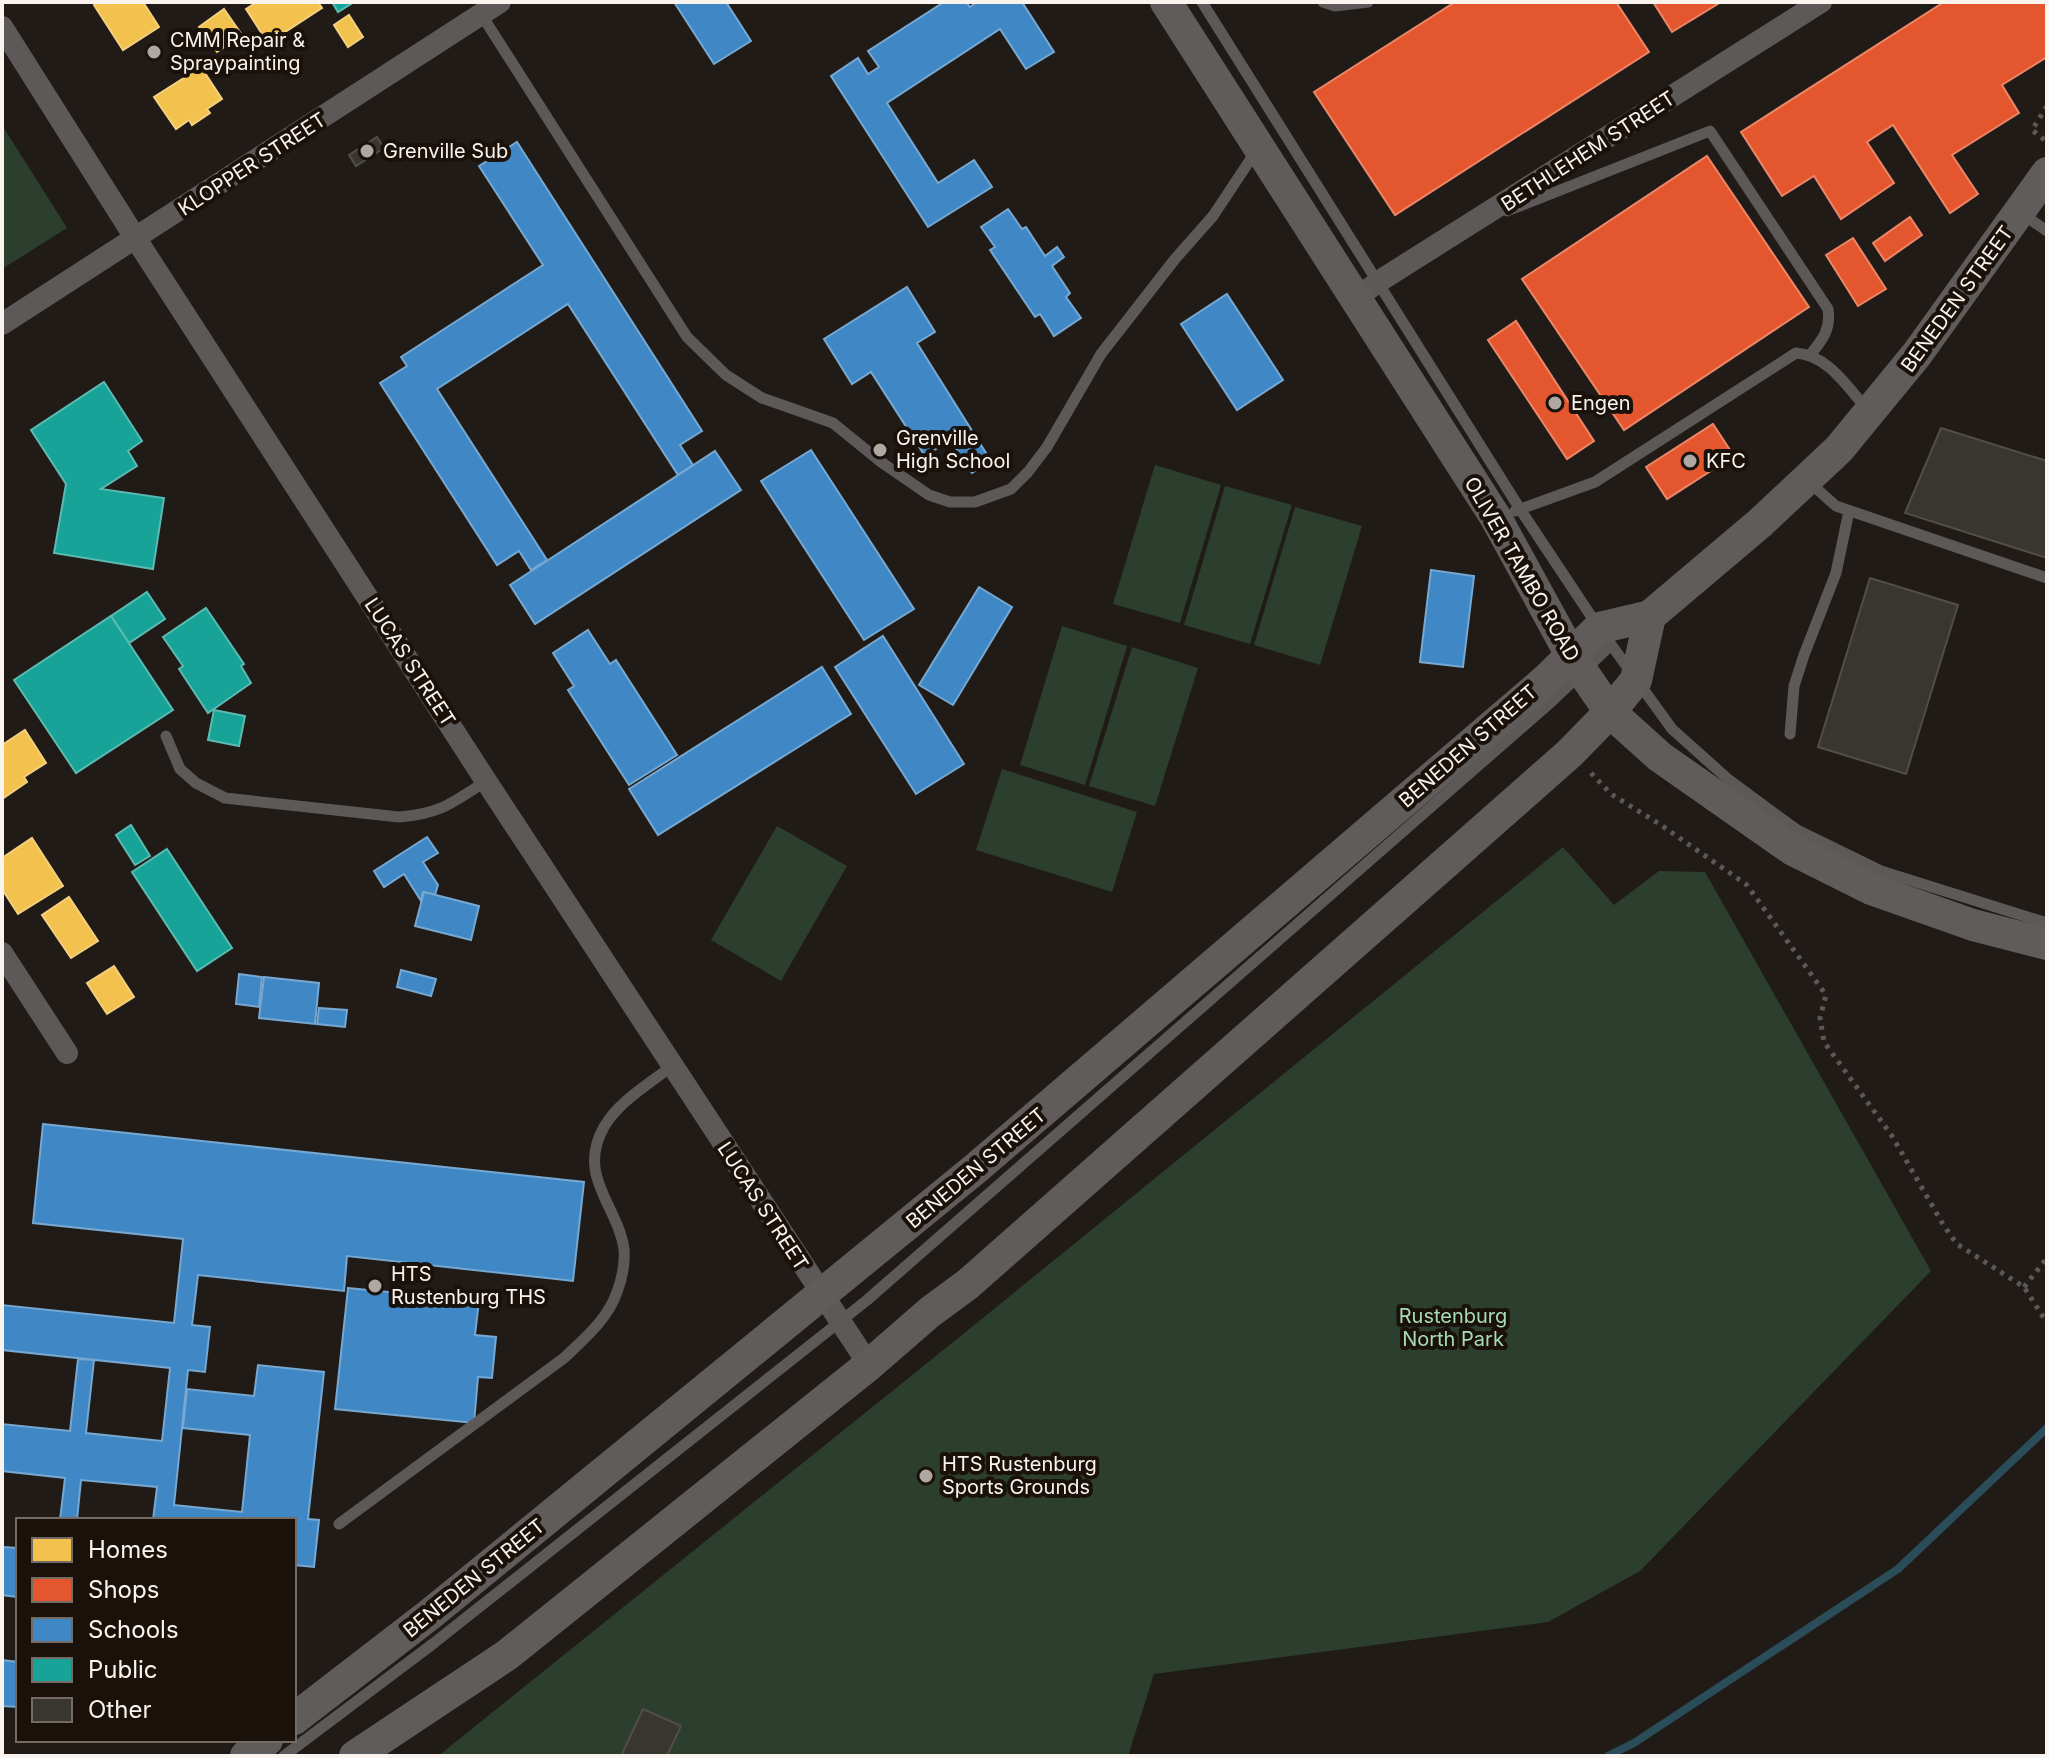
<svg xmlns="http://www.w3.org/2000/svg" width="2049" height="1758" viewBox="0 0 2049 1758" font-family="Inter,sans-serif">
<rect width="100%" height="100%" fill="#201b16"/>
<!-- green -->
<g fill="#2c3e2e">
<polygon points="2,125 67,228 2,269"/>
<polygon points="1155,465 1221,485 1180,623 1113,604"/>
<polygon points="1225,486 1292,505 1250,644 1184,625"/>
<polygon points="1295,507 1362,526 1320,665 1254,645"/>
<polygon points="1062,626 1127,646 1085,785 1020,765"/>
<polygon points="1132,647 1198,668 1155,806 1089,786"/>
<polygon points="1002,769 1137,812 1112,892 976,850"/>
<polygon points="777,826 847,866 781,981 711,940"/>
<polygon points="1563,847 1614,905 1659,871 1705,872 1931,1271 1640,1571 1548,1622 1154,1674 1128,1756 438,1756 957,1339"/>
</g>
<!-- homes -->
<g fill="#f2c14e" stroke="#f4d07e" stroke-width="2">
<polygon points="98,2 143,2 159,27 123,50 94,5"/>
<polygon points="257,2 318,2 322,8 268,43 246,9"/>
<polygon points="224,9 242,35 217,52 199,27"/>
<polygon points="349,15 363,37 348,47 334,25"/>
<polygon points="201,67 222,99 207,109 210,113 192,125 189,120 176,129 154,97"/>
<polygon points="25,730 46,763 24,777 27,782 2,799 2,745"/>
<polygon points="32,838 63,886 18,914 2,889 2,858"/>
<polygon points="69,897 98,941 71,958 42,915"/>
<polygon points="114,966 134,997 107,1014 87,983"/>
</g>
<!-- shops -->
<g fill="#e4572e" stroke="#eb8668" stroke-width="2">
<polygon points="1455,2 1616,2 1649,52 1395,215 1314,92"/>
<polygon points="1653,2 1721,2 1672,32"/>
<polygon points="1944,2 2047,2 2047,57 2002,85 2019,113 1952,155 1978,194 1950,213 1893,125 1867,142 1894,183 1841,219 1814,176 1782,196 1741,132"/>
<polygon points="1707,156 1809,307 1624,430 1522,279"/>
<polygon points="1910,217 1922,235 1885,261 1873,243"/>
<polygon points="1853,238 1886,289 1858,306 1826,255"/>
<polygon points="1516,321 1594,441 1567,459 1488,340"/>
<polygon points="1713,424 1734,456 1667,499 1646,467"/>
</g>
<!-- schools -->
<g fill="#3f88c5" stroke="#77a8d1" stroke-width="2">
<polygon points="674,2 726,2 751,41 714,64"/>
<polygon points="944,2 966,2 970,7 977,2 1022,2 1054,52 1026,69 1000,29 887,103 938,183 974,160 992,187 928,227 831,76 858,58 868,74 879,67 868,51"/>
<polygon points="517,142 702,431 680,445 693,465 678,475 568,304 437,389 547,560 531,570 519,551 497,565 380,383 407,366 401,357 543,265 479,166"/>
<polygon points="1008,209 1022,229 1026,227 1045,256 1057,247 1064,257 1052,266 1070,293 1066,297 1081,318 1054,336 1040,314 1035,317 990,250 995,247 981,227"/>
<polygon points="907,287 935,332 917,343 991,461 972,473 950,440 925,456 871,372 852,384 824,339"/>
<polygon points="1227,294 1283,380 1237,410 1181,324"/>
<polygon points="811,450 914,609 864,640 761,481"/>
<polygon points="715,451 741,490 535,624 510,585"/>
<polygon points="1431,570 1474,576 1463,667 1420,662"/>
<polygon points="979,587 1012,607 953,705 919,685"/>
<polygon points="588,630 610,664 616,660 677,755 629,785 568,690 574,686 553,653"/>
<polygon points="883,636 964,764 916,794 835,667"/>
<polygon points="822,667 851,714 658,835 629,789"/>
<polygon points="427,837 438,853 423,862 438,885 435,895 423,892 421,901 404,874 384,887 374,871"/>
<polygon points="424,892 479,906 471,940 415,926"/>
<polygon points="401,970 436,979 431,996 397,987"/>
<polygon points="239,974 262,977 259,1007 236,1004"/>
<polygon points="264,977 319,983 315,1024 259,1018"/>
<polygon points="319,1008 347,1010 345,1027 317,1024"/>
<polygon points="43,1124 584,1182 573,1281 347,1256 344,1291 198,1275 192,1325 210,1327 205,1372 188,1370 174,1505 242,1512 250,1435 183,1428 187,1389 254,1396 258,1365 324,1372 308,1519 319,1520 314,1567 294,1565 294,1520 153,1520 157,1487 81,1480 77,1520 60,1520 65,1478 2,1471 2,1424 70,1431 78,1359 94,1360 86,1433 162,1441 170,1368 2,1350 2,1305 174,1323 183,1239 33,1223"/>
<polygon points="348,1288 479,1301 475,1335 496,1337 492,1378 478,1377 474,1423 335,1409"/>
<polygon points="2,1547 18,1548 18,1597 2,1595"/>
<polygon points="2,1660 18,1662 18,1707 2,1706"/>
</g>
<!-- public -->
<g fill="#17a398" stroke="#5bbbb2" stroke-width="2">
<polygon points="332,2 354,2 338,12"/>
<polygon points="104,382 142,441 128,451 137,466 101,489 164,498 153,569 54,553 66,484 31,430"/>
<polygon points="147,592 165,619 129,643 111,616"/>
<polygon points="206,608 244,664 241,666 251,683 208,713 179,669 183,666 163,637"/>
<polygon points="111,616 173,710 76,773 14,680"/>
<polygon points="214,710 245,716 239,746 208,740"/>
<polygon points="131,825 150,856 135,865 116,835"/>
<polygon points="167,849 232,948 197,971 132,872"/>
</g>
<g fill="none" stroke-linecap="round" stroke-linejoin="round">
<!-- stream -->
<polyline stroke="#2b4d5a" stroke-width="8" points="1608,1756 1634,1743 1898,1569 2047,1428"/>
</g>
<!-- building -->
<g fill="#393632" stroke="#524d49" stroke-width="2">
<polygon points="377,137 384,148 356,166 349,155"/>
<polygon points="1941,428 2047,461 2047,558 1905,513"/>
<polygon points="1870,578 1958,605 1906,774 1818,747"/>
<polygon points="643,1709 681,1726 667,1756 621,1756"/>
</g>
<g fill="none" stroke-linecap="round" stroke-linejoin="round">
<!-- path -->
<g stroke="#5b5857" stroke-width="5" stroke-dasharray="4 6" stroke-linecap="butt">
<polyline points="2047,106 2032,130 2047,142"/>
<polyline points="1591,773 1611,794 1658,823 1747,885 1826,995 1820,1018 1824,1042 1892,1136 1944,1226 1957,1244 2024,1287 2047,1323"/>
<polyline points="2024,1287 2047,1258"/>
</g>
<!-- lane -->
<g stroke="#5c5958" stroke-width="11">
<polyline points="1202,2 1520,509 1597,625"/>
<polyline points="1323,2 1335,6 1368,2"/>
<polyline points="481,14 687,337 726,375 762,398 833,423 881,462 929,495 950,502 975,502 1011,489 1028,472 1047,447 1101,354 1175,259 1213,216 1256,151"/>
<path d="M1507,211L1710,131L1828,309C1831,329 1823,339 1811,354"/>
<polyline points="2021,213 2047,231"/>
<polyline points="1809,482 1836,506 2047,578"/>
<path d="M1515,511L1595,482L1796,353C1828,355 1847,387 1868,410"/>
<polyline points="1607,639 1672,729 1729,780 1797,830 1881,871 2047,923"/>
<polyline points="1790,734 1794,686 1804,655 1836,573 1849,511"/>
<path d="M166,736L180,769L196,783L225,798L399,817C440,814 454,802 486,781"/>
<path d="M339,1524L564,1358C584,1339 608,1319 617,1292C622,1279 625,1263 624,1249C618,1206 576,1176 604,1127C618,1102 649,1084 672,1066"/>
<polyline points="284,1756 434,1643 866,1301 1551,702 1611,645"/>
</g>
<!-- street -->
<g stroke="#5c5958" stroke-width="22">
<polyline points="2,27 136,239 486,781 869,1365"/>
<polyline points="1355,299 1378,282 1821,2"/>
<polyline points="2,324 500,2"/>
<polyline points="2,953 67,1053"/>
</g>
<!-- secondary -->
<g stroke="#605c5b" stroke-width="32">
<polyline points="1166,2 1496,518 1571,655 1610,712 1660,757 1793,850 1871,889 1973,925 2047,944"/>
<polyline points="294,1719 429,1615 975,1169 1547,679 1599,628 1650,616 1760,523 1839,449 1917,354 2047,173"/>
<polyline points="246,1756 267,1740"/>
<polyline points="355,1756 507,1655 869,1365 930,1312 968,1284 1570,753 1610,712 1636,680 1650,616"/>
</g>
</g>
<!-- markers -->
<g fill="#aea7a2" stroke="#1a110a" stroke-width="3">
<circle cx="154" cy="52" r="8"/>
<circle cx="367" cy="151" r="8"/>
<circle cx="1555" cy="403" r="8"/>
<circle cx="880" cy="450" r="8"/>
<circle cx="1690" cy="461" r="8"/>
<circle cx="375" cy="1286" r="8"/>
<circle cx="926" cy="1476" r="8"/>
</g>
<g text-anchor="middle" stroke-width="8" stroke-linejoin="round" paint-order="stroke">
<!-- poi labels -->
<g font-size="20" fill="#faf3ee" stroke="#1a110a" text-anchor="start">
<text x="170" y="47">CMM Repair &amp;<tspan x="170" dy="23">Spraypainting</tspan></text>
<text x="383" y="158">Grenville Sub</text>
<text x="1571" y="410">Engen</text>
<text x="896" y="445">Grenville<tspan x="896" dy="23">High School</tspan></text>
<text x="1706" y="468">KFC</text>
<text x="391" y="1281">HTS<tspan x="391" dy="23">Rustenburg THS</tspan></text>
<text x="942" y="1471">HTS Rustenburg<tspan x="942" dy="23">Sports Grounds</tspan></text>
</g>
<!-- street labels -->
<g font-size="20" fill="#faf3ee" stroke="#1a110a">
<text transform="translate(1588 151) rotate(-33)" y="7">BETHLEHEM STREET</text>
<text transform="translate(252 164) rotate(-33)" y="7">KLOPPER STREET</text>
<text transform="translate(1957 299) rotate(-54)" y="7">BENEDEN STREET</text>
<text transform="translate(1522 569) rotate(60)" y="7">OLIVER TAMBO ROAD</text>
<text transform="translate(410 662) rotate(57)" y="7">LUCAS STREET</text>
<text transform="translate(1468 746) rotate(-41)" y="7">BENEDEN STREET</text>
<text transform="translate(976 1168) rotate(-40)" y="7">BENEDEN STREET</text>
<text transform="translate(763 1206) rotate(57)" y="7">LUCAS STREET</text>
<text transform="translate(474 1578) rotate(-39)" y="7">BENEDEN STREET</text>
</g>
<!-- park labels -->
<g font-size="20" fill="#a7dcb2" stroke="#1a110a">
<text x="1453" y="1323">Rustenburg<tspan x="1453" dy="23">North Park</tspan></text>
</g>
</g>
<!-- border -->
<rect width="2049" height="1758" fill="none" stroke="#faf3ee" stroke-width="8"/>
<!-- legend -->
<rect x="16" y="1518" width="280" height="224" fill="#1a110a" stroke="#746b65" stroke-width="2"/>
<rect x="32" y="1538" width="40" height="24" fill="#f2c14e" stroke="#746b65" stroke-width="2"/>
<text x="88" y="1558" font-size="24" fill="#faf3ee">Homes</text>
<rect x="32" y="1578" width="40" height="24" fill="#e4572e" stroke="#746b65" stroke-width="2"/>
<text x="88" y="1598" font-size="24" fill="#faf3ee">Shops</text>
<rect x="32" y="1618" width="40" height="24" fill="#3f88c5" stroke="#746b65" stroke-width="2"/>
<text x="88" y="1638" font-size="24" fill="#faf3ee">Schools</text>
<rect x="32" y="1658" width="40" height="24" fill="#17a398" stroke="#746b65" stroke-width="2"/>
<text x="88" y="1678" font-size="24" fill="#faf3ee">Public</text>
<rect x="32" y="1698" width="40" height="24" fill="#393632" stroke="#746b65" stroke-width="2"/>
<text x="88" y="1718" font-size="24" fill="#faf3ee">Other</text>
</svg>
